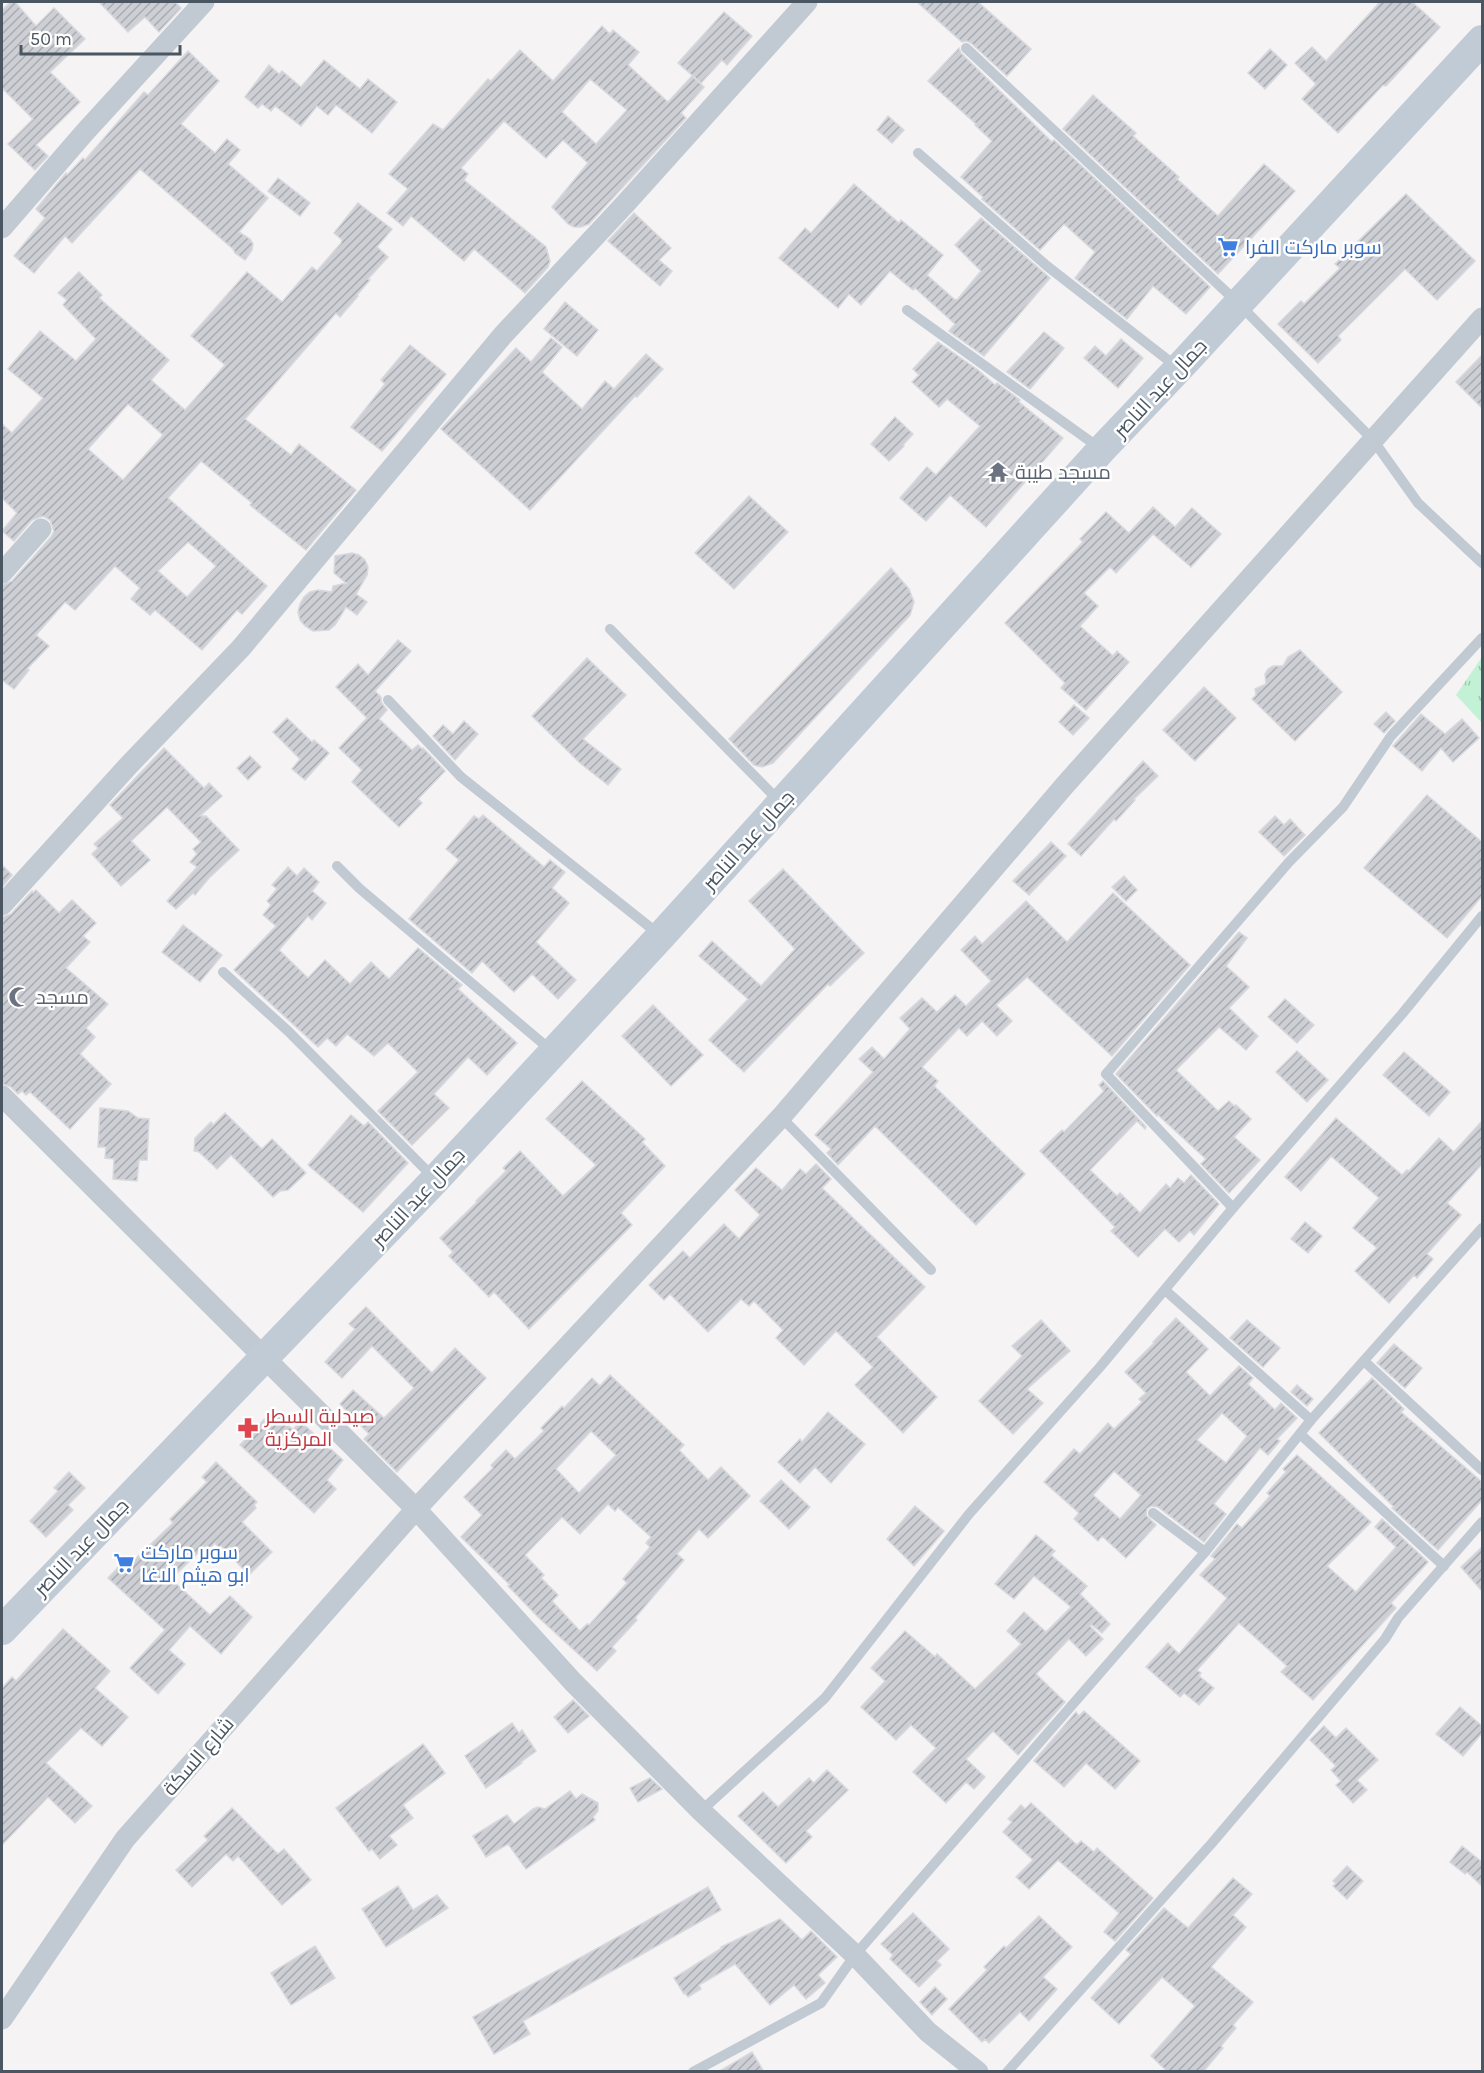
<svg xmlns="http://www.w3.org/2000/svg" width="1484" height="2073" viewBox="0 0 1484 2073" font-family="Karla,Cairo,sans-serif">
<defs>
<pattern id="grass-tufts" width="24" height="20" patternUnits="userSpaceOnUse" patternTransform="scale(1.5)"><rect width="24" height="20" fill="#c3f1d5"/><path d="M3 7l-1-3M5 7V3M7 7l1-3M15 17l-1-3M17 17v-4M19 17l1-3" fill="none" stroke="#a0c6b0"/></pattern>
<pattern id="building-hatch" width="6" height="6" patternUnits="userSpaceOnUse" patternTransform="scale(1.5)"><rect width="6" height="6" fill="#cdcfd5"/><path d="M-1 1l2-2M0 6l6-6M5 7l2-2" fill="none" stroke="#a8abb0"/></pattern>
</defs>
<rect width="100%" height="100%" fill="#f5f3f3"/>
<!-- grass -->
<polygon fill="url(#grass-tufts)" points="1482,657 1482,723 1456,695"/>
<!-- building -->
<g fill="url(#building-hatch)" stroke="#d7d9de" stroke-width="1.5" fill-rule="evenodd">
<polygon points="11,2 15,2 36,26 54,8 85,39 50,72 80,102 36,145 48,156 35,170 8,144 33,119 2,88 2,10"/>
<polygon points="99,2 175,2 181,8 159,32 145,17 128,32"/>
<polygon points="917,2 978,2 1031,49 1007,76 971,43 967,41 962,42"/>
<polygon points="1380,2 1412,2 1440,27 1386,86 1383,85 1338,133 1302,99 1316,84 1295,63 1312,47 1326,61"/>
<polygon points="724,12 752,36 727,65 722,60 701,83 678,63"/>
<path d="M602,26L610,34L613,30L639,52L628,65L668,102L692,76L704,87L681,113L686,118L589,224L581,227H574L568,224L552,207L588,163L563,140L546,158L504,121L461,168L468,174L464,180L546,247L550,261L548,267L525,293L474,249L464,261L411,216L403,226L387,213L408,189L389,174L433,124L443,130L488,79L491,81L520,50L553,81ZM590,79L627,110L596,144L562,112Z"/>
<polygon points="959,48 961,53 1052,142 1054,140 1210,287 1186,314 1153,286 1127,319 1075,278 1095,252 1064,224 1040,250 982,199 983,197 961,177 992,141 975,125 976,124 928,81"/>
<polygon points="1270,49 1287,65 1265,89 1248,73"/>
<polygon points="188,51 219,81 181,124 215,153 227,139 240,150 228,164 268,198 239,232 250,239 253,244 252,250 245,260 235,253 233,249 140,169 72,243 65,236 34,273 14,256 45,218 36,209 66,173 67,175 83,158 85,160 144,92 148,95"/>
<polygon points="324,60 360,89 368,79 397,102 372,133 336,105 328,115 317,106 301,126 275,106 271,111 262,104 258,108 245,97 269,65 279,74 282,71 301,87"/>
<polygon points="1093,95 1136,133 1133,136 1179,177 1177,179 1218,216 1264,164 1295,191 1218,274 1063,129"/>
<polygon points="888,116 904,130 892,143 877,130"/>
<polygon points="278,178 310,203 300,216 268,191"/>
<polygon points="854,184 899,223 901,220 943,255 927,275 954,299 957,300 981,271 955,245 981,218 1050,278 984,356 949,331 955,324 915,288 913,290 890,271 861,305 849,294 838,308 779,258 805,228 811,233"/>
<polygon points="1406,194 1475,261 1437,300 1405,269 1338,336 1341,340 1318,363 1278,324 1301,301 1304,304 1340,268 1335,264"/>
<path d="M358,203L392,229L377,247L388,257L368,279L370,280L357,295L358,296L340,317L336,313L245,419L291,455L299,444L356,490L306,550L250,505L252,503L201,461L168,498L267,586L242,614L237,610L202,650L155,610L150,615L131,599L140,588L115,566L75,610L65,602L36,635L49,646L27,669L29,670L14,689L2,680V585L12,581L51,537L54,531L50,520L43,516L32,520L14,541L2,531L17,513L2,498V424L12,433L43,398L8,369L40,331L76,361L96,339L63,305L67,300L58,293L79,272L102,295L99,298L169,360L151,380L185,410L225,365L191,336L247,272L282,302L312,267L317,271L341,243L342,240L334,233ZM128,404L163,435L123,480L88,449ZM188,542L216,566L187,597L158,571Z"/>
<polygon points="634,213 671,248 659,260 672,271 660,286 608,241"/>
<polygon points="565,302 598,330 577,356 544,329"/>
<polygon points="1044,332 1064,348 1030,389 1007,372"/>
<polygon points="551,338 562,347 542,372 582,409 605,381 614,389 646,354 663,369 637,397 635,396 530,510 441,429 516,348 531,362"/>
<polygon points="1121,339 1143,358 1118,388 1084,358 1095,346 1106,356"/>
<polygon points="938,342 978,370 995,385 997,383 1020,400 1019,402 1063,438 986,527 950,495 926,521 900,498 927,467 936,475 980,426 947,399 939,407 912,382 919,375 913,369"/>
<polygon points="410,345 446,374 382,451 351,427 385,384 381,380"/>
<polygon points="1482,355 1482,408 1456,382"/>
<polygon points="895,417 913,434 903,445 904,446 889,461 871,444"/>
<polygon points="749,496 788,532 734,589 695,553"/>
<polygon points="1153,507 1175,527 1192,508 1221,534 1191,567 1153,534 1116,573 1110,567 1084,593 1098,606 1080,626 1113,656 1117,651 1129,662 1086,710 1061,688 1065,683 1005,623 1083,542 1080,539 1106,512 1129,533"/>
<polygon points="352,553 359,555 365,560 368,567 367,575 356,594 367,602 357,615 346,607 335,625 329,630 313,631 305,626 300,620 298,612 300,604 304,597 310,592 318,590 332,592 333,586 346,583 334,573 335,556"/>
<polygon points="891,568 909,589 914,602 910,615 773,763 762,767 754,765 729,739"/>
<polygon points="398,640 411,651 375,691 381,697 381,702 387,710 379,719 412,750 418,745 422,749 423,748 445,771 418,799 422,803 399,827 352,782 362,770 339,748 367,718 336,687 358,664 368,675"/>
<polygon points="1300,650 1342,692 1295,741 1252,699 1256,695 1255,689 1266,684 1265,674 1268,669 1273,666 1283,666 1288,657"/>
<polygon points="587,658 626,695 583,739 621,769 608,785 580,763 532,716"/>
<polygon points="1204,687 1236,718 1195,761 1163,730"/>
<polygon points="1074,705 1089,718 1073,735 1059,722"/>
<polygon points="1386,712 1395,721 1384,733 1374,724"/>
<polygon points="1421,714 1445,734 1462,719 1479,738 1453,762 1441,748 1422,771 1393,746"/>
<polygon points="287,718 312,742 314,740 329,753 305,780 292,769 300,759 273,732"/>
<polygon points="464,721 478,734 455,760 433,736 443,725 453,734"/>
<polygon points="164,748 204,788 209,783 222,796 200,816 206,816 239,850 209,878 195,895 193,893 176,909 167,901 197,867 190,862 197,854 193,849 201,842 167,807 131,841 150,860 121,886 92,854 98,848 94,844 123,818 110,805"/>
<polygon points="250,756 261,767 248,780 237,768"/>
<polygon points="1143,761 1158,776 1134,799 1135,800 1116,821 1114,819 1081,856 1068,844"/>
<polygon points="1427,795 1482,842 1482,896 1447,938 1364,868"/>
<polygon points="483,815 544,867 550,860 565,872 552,888 569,903 536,942 576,980 558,999 532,974 514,992 482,961 472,973 409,919 459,860 446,849 474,816 479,819"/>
<polygon points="1275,816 1284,825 1290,819 1305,835 1284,856 1259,832"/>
<polygon points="1051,842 1066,856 1029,895 1013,881"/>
<polygon points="2,865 12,875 2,887"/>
<polygon points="288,867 297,876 304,868 319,882 312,891 326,903 312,920 308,916 279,950 308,978 325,960 350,984 371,962 389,979 418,948 462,985 458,989 517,1043 487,1075 468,1057 434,1094 449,1108 412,1145 378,1111 418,1072 388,1043 374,1056 347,1034 336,1046 327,1038 318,1047 234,970 276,926 263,915 271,905 267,901 277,889 272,885"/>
<polygon points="783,869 864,953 830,986 828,984 744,1072 709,1040 748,999 699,956 712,941 761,986 795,949 749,901"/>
<polygon points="1124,876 1137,890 1126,901 1112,887"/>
<polygon points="36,890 59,913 72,900 96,923 83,936 90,942 66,968 108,1004 86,1028 95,1037 80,1054 111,1084 70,1129 30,1092 26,1095 22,1091 18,1094 11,1087 2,1084 2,917 11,914 32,891 33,893"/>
<polygon points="1113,893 1190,965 1112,1056 1027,977 996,1005 1012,1021 997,1036 982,1021 967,1036 959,1028 922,1067 938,1081 934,1086 1025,1174 976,1225 875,1126 838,1165 827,1153 831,1149 815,1135 873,1072 859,1059 872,1047 884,1059 910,1029 900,1018 922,998 937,1012 955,995 966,1006 991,981 961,950 975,936 982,944 1026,901 1067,942"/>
<polygon points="183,925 222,955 200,982 162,952"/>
<polygon points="1239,932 1247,938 1226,966 1249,987 1229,1008 1258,1036 1246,1050 1219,1027 1176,1070 1218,1111 1229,1101 1234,1106 1236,1105 1251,1119 1234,1137 1260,1160 1229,1193 1201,1164 1206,1159 1158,1115 1157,1116 1116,1074"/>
<polygon points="1285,999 1314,1025 1297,1043 1268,1017"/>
<polygon points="653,1005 703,1055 671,1086 622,1036"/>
<polygon points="1297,1051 1328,1080 1307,1102 1276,1072"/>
<polygon points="1404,1052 1450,1092 1429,1116 1383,1075"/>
<polygon points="582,1081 645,1139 642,1142 665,1166 621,1213 632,1225 529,1329 494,1292 489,1297 449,1256 453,1252 440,1238 477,1202 476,1201 506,1171 503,1168 520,1151 563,1196 596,1165 546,1119"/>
<polygon points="1103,1081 1146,1127 1145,1129 1137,1121 1090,1170 1117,1196 1120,1193 1140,1213 1166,1184 1170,1188 1178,1178 1184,1183 1191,1175 1219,1204 1194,1235 1190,1231 1179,1242 1165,1229 1138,1257 1111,1231 1115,1227 1040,1151 1062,1130 1064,1132 1104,1091 1099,1085"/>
<polygon points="100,1108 128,1111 138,1118 149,1119 147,1160 139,1160 137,1181 113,1179 114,1159 105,1158 106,1147 98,1147"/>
<polygon points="225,1113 262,1149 272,1139 306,1173 288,1190 280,1191 273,1197 231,1155 217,1169 199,1152 194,1151 195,1138 211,1122 213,1125"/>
<polygon points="351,1115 364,1126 368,1122 408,1163 363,1212 308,1165"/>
<polygon points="1336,1118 1402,1175 1407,1170 1409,1171 1439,1138 1454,1152 1482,1121 1482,1164 1447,1203 1461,1215 1427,1254 1433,1259 1417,1278 1414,1275 1389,1303 1355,1271 1377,1248 1353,1228 1379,1198 1331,1156 1301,1191 1285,1177"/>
<polygon points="816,1164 831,1179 822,1188 925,1287 877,1337 937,1397 903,1433 855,1385 873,1367 836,1331 804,1365 776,1338 783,1330 754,1301 749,1306 741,1299 708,1332 670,1294 664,1300 649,1285 683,1251 690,1258 724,1224 739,1239 760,1215 735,1190 756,1168 782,1190 800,1169 806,1174"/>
<polygon points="1305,1222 1322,1236 1308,1253 1291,1239"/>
<polygon points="366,1307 432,1373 455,1348 486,1378 397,1472 364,1439 369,1434 340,1404 353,1390 384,1418 414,1388 372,1346 342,1378 325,1362 355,1329 349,1324"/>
<path d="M1176,1318L1208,1349L1186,1372L1210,1396L1239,1366L1253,1378L1248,1384L1275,1410L1281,1403L1297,1418L1277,1439L1280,1441L1268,1455L1260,1448L1214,1504L1226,1514L1204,1542L1158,1507L1151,1506L1147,1509L1146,1515L1156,1525L1126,1558L1102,1536L1098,1541L1074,1519L1079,1513L1044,1482L1074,1449L1080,1454L1108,1423L1114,1429L1142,1402L1139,1399L1146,1393L1125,1372L1154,1343L1153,1342ZM1222,1413L1247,1436L1226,1463L1197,1440ZM1114,1471L1141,1495L1120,1519L1093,1495Z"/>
<polygon points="1041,1320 1070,1351 1027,1389 1043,1403 1013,1434 979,1401 1022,1356 1012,1346"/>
<polygon points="1247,1320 1280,1348 1263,1367 1230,1338"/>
<polygon points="1394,1344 1422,1368 1405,1388 1377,1363"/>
<path d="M610,1375L684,1445L679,1450L708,1480L721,1467L750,1496L708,1538L699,1529L677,1554L684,1560L635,1618L637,1620L612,1647L616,1651L597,1671L539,1618L508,1586L510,1585L461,1537L482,1515L464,1497L493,1468L491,1465L506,1450L515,1459L544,1431L541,1428L562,1406L564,1408L592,1378L600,1386ZM591,1431L616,1455L579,1493L556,1469ZM608,1504L615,1511L618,1507L651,1537L646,1543L650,1547L623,1579L627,1583L589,1625L587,1624L580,1631L552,1601L558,1595L541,1578L544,1575L525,1555L562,1517L580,1534Z"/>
<polygon points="1372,1378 1404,1409 1401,1412 1482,1482 1482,1500 1438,1550 1392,1508 1394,1507 1319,1433"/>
<polygon points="1297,1385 1313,1399 1307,1406 1291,1392"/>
<polygon points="273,1410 293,1430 300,1421 343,1460 327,1480 336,1489 314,1513 240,1445"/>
<polygon points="828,1412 865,1444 831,1483 815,1467 800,1483 778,1462 800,1439 802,1442"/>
<polygon points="1297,1455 1371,1522 1327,1566 1356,1592 1396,1547 1375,1527 1382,1519 1428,1562 1391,1603 1396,1608 1313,1700 1281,1672 1287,1666 1239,1623 1197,1670 1201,1673 1199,1676 1214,1688 1199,1705 1184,1693 1180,1697 1146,1667 1168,1643 1179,1654 1227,1598 1200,1575 1215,1559 1211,1556 1237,1524 1242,1528 1270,1496 1267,1493 1286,1472 1283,1469"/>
<polygon points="216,1462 257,1502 254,1505 256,1508 242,1522 272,1552 249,1575 221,1546 219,1548 215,1543 204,1554 201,1550 171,1579 210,1615 230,1596 252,1617 221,1654 190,1626 169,1650 185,1664 158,1694 130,1668 165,1630 108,1578 126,1559 131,1563 173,1523 170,1519 207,1482 202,1477"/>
<polygon points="69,1472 85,1488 68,1505 73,1510 46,1537 30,1521 58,1491 54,1488"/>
<polygon points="781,1480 810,1507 789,1529 760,1501"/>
<polygon points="915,1506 944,1531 914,1566 887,1539"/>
<polygon points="1036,1535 1055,1551 1051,1555 1087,1586 1080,1594 1110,1624 1102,1633 1092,1625 1090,1626 1103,1639 1086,1656 1069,1639 1036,1674 1065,1702 1018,1755 993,1731 966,1759 985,1777 974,1789 966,1782 946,1803 913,1772 936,1748 911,1725 896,1740 861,1707 885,1681 871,1668 905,1631 935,1657 937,1654 975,1689 1021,1644 1007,1631 1024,1612 1046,1632 1071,1607 1034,1576 1014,1599 995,1584"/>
<polygon points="1482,1547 1482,1591 1461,1567"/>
<polygon points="63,1629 110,1671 95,1688 128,1717 102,1746 81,1728 46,1763 92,1806 75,1823 48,1797 2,1845 2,1688 12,1677 16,1681"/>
<polygon points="573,1700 589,1716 568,1733 554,1717"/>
<polygon points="1460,1707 1482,1726 1482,1733 1463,1756 1436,1734"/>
<polygon points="1084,1711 1140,1761 1115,1789 1086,1763 1064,1787 1034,1761 1076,1712 1079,1716"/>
<polygon points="512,1723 519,1733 522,1730 536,1751 521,1762 522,1763 486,1788 465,1756"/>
<polygon points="1324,1726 1336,1738 1346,1728 1378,1760 1357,1780 1367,1790 1353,1803 1336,1785 1341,1781 1331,1770 1336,1766 1310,1740"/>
<polygon points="423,1744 445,1773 403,1805 413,1818 389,1836 397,1845 380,1859 372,1849 369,1851 336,1808"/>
<polygon points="827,1770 848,1790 806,1831 812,1837 786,1863 738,1816 763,1792 778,1807 809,1778 814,1783"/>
<polygon points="650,1778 662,1789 638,1802 630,1788"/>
<polygon points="570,1791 576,1799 582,1794 598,1803 598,1811 593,1817 595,1820 526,1869 508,1844 486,1857 473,1836 507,1815 514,1824 533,1809 538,1807 545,1809"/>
<polygon points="1031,1803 1077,1845 1081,1841 1094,1852 1097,1848 1153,1898 1115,1941 1104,1932 1119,1913 1058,1860 1029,1889 1016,1877 1033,1860 1003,1832 1012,1822 1008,1819 1021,1805 1025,1809"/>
<polygon points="232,1808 278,1854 284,1849 311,1880 282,1905 238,1856 233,1861 226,1854 192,1887 176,1870 208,1840 204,1836"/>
<polygon points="1462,1846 1482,1862 1482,1886 1467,1872 1465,1874 1450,1862"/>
<polygon points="1347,1866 1363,1881 1347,1899 1333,1886 1336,1883 1333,1881"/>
<polygon points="1233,1878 1252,1894 1233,1915 1246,1927 1211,1967 1253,2002 1233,2025 1236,2028 1221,2046 1223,2048 1203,2072 1168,2072 1151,2056 1195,2006 1162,1977 1119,2024 1091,1998 1131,1954 1126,1950 1164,1908 1188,1928"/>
<polygon points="398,1886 413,1910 437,1895 448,1908 386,1947 362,1909"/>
<polygon points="708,1887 721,1910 523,2021 530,2034 494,2054 473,2017"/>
<polygon points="913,1913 949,1949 937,1961 941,1965 919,1987 890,1959 893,1955 881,1944"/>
<polygon points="1039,1916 1072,1947 1043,1977 1057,1989 1029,2021 1020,2012 989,2043 985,2039 982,2042 949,2009 987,1970 984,1967 1004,1946 1006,1948"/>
<polygon points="780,1919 802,1940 811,1931 837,1957 818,1975 825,1983 806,1999 794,1985 770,2005 735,1964 699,1985 701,1989 688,1997 685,1993 684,1994 674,1978 722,1948 721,1947"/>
<polygon points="315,1946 335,1978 291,2005 271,1973"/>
<polygon points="935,1987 947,1999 932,2015 920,2002"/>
<polygon points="752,2052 764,2072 718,2072"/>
</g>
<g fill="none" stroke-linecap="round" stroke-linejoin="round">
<!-- service -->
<g stroke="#c1cad2" stroke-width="10">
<polyline points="966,48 1238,303 1373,440 1418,503 1482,563"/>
<polyline points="918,153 1047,266 1177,367"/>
<polyline points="907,310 1101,449"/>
<polyline points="610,629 779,801"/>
<polyline points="388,700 461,777 661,936"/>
<polyline points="337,866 359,888 553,1052"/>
<polyline points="223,972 288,1031 435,1179"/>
<polyline points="781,1117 931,1270"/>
<polyline points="1233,1208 1106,1074 1289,862 1343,807 1391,736 1482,638"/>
<polyline points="1165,1290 1311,1420"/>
<polyline points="1364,1361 1482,1470"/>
<polyline points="1300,1434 1444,1566"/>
<polyline points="1153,1513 1205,1552"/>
<polyline points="701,1811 825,1698 969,1514 1100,1367 1233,1208 1402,1014 1482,916"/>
<polyline points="693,2072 821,2003 855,1955 1205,1552 1311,1420 1482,1228"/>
<polyline points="1007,2072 1212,1843 1385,1639 1398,1618 1482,1522"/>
</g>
<!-- minor -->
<g stroke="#c1cad2" stroke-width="21">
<polyline points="2,228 85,132 204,2"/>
<polyline points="2,573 41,529"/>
<polyline points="2,905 128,766 241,648 503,335 626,203 807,2"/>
<polyline points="2,1096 416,1509 573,1682 701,1811 855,1955 928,2032 978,2072"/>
<polyline points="2,2019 125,1839 416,1509 781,1117 1065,785 1482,318"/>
</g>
<!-- secondary -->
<polyline stroke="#c1cbd6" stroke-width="30" points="2,1630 435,1180 661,936 1102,449 1179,368 1482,40"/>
</g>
<!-- icons -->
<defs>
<g id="supermarket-bare" transform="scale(1.62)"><path d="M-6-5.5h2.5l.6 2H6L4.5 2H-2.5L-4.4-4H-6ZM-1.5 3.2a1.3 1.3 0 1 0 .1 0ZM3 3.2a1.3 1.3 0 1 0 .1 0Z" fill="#3f7fe0" stroke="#fff" stroke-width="2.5" paint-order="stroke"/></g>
<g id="temple-bare" transform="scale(1.62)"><path d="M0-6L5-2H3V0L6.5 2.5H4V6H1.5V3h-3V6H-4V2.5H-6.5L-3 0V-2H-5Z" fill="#6b7280" stroke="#fff" stroke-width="2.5" paint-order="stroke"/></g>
<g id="mosque-bare" transform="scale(1.62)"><path d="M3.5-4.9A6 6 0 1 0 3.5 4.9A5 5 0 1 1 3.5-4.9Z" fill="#6b7280" stroke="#fff" stroke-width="2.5" paint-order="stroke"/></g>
<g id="pharmacy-bare" transform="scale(1.62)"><path d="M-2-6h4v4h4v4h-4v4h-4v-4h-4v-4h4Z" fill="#e0444e" stroke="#fff" stroke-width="2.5" paint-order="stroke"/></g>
</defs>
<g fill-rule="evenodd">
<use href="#supermarket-bare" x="1228" y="247"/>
<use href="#temple-bare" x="998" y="472"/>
<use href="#mosque-bare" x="19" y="997"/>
<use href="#pharmacy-bare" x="248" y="1428"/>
<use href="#supermarket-bare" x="124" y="1563"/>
</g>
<g text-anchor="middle" stroke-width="5" stroke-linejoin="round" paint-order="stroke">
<!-- shop labels -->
<g font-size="20" fill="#366cbe" stroke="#fff" text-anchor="start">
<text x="1245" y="254">سوبر ماركت الفرا</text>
<text x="141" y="1559">سوبر ماركت<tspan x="141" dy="23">ابو هيثم الاغا</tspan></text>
</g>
<!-- street labels -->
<g font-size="20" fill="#4a5661" stroke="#fff">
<text transform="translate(1160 388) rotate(-47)" y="7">جمال عبد الناصر</text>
<text transform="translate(748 840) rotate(-48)" y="7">جمال عبد الناصر</text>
<text transform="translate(418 1197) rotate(-47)" y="7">جمال عبد الناصر</text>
<text transform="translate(81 1547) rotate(-46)" y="7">جمال عبد الناصر</text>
<text transform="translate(198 1756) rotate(-49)" y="7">شارع السكة</text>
</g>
<!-- worship labels -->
<g font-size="20" fill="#5b616d" stroke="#fff" text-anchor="start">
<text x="1015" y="479">مسجد طيبة</text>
<text x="36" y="1004">مسجد</text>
</g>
<!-- health labels -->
<g font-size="20" fill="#be3a42" stroke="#fff" text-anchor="start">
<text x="265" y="1423">صيدلية السطر<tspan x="265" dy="23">المركزية</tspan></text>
</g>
</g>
<!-- border -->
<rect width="1484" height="2073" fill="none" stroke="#4a5661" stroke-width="6"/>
<!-- scale -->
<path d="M21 45v9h159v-9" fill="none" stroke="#4a5661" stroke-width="3"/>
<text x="30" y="45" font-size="18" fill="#4a5661" stroke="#ffffff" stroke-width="4.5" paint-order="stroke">50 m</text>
</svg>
